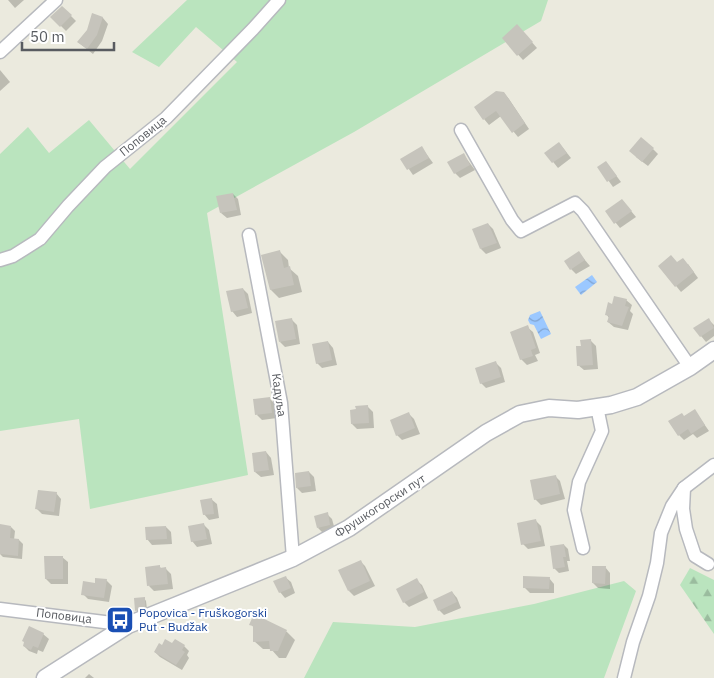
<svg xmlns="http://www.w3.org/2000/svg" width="714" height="678" viewBox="0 0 714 678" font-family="'IBM Plex Sans',sans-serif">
<defs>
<pattern id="forest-firs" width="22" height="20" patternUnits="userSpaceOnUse" patternTransform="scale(1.25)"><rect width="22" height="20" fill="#bae4be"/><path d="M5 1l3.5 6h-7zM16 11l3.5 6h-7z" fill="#9abc9e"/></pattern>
<pattern id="water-waves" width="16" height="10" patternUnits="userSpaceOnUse" patternTransform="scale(1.25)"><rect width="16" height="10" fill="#9bc8ff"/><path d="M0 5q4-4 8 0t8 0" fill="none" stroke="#81a5d2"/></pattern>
</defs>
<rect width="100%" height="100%" fill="#ebeade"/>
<!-- green -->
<g fill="#bae4be">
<polygon points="187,0 548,0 541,21 354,132 207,213 248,475 90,509 79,419 0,431 0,154 28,127 49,153 89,120 130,169 237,62 196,27 159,67 132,52"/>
<polygon points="624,581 636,591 604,678 304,678 333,622 415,627 534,604"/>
</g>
<!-- forest -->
<polygon fill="url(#forest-firs)" points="690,568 714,580 714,634 680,585"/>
<!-- water -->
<g fill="url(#water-waves)">
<polygon points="592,275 597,282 581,295 575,287"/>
<polygon points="540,311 551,334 541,339 534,325 530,324 528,320 530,315"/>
</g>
<!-- shadow -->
<g fill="#0003">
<polygon points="8,0 24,0 15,8"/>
<polygon points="62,7 76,21 66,31 52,17"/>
<polygon points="93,14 103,18 108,24 102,41 93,54 78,42 88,30"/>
<polygon points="522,31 537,48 523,60 503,38"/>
<polygon points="0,70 10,82 0,91"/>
<polygon points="504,93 509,99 529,129 518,137 501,116 489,125 484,119"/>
<polygon points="559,143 571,158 558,168 546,153"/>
<polygon points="422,148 433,163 413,175 402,159"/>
<polygon points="653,149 658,154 648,166 636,157"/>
<polygon points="463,154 475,170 460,178 455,173"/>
<polygon points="606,162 621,182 613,187 599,167"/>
<polygon points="233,194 238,199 241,215 227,218 221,213"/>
<polygon points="622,200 636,217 620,228 607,212"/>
<polygon points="488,224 493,229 501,248 486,254 481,249"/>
<polygon points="280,252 288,260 289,268 298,276 302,292 279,298 271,290"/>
<polygon points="579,253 590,266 576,274 571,269"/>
<polygon points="677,263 688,264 698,278 681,292 660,266"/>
<polygon points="243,289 248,294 252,313 237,317 232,311"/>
<polygon points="626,300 632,305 630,311 633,314 628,330 614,327 608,322 609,318 607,315 613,305"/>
<polygon points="708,319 714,325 714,336 706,342 701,336"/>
<polygon points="292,320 297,325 300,344 285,347 280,342"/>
<polygon points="527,327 533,332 540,353 535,355 538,361 527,365 521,359"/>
<polygon points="590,340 596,346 598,369 584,370 578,365"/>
<polygon points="328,342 333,348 337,365 322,368 317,363"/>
<polygon points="495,362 501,368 505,382 486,388 481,383"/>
<polygon points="269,398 275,404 277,418 262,420 257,415"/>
<polygon points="367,406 373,412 374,428 357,429 352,424"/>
<polygon points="695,411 709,431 697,438 693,434 684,440 679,435 685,417"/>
<polygon points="409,414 414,419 420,434 402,440 397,435"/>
<polygon points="266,452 271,458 274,475 261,477 255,472"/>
<polygon points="309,472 314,477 316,491 302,493 297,488"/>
<polygon points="555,476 560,481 565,499 541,505 535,499"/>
<polygon points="56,493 61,499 59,516 42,514 37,509"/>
<polygon points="211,499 217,504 219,518 209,520 204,514"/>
<polygon points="327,514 332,519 335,530 323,533 318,528"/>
<polygon points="536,521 541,526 545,546 528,549 523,544"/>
<polygon points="204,525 209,530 212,544 197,547 192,541"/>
<polygon points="11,527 15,531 14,540 19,540 23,544 22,559 3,557 0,554 0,539"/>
<polygon points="166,527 171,532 172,544 152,545 147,539"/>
<polygon points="564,545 568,549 570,561 567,561 569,571 559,573 554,568"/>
<polygon points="62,557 68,562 68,584 51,584 46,579"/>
<polygon points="360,561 365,566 375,586 354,596 349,591"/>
<polygon points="159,566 162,569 166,569 171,574 173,589 154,591 149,586"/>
<polygon points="605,567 610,573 610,589 598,588 593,583"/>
<polygon points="285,577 291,582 295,593 285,598 280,592"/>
<polygon points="549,578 554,584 554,593 530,593 524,587"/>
<polygon points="106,580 112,586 109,602 88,599 83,594 96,584"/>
<polygon points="416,580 422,585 428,598 409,607 404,602"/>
<polygon points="452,592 457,598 461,608 444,615 439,610"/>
<polygon points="144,598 146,601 147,609 138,612 136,610"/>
<polygon points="255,616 287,632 295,640 286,658 279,658 271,649 263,649 254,641 254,628 251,624"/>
<polygon points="43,634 49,639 43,652 38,650 37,654 29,651 24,646"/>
<polygon points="173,645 184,646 189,651 187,655 189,658 182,670 160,657 155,652 162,647"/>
<polygon points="89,674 94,678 85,678"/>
</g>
<!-- building -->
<g fill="#c6c4bc">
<polygon points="62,6 72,15 60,27 50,17"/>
<polygon points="92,13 103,17 97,35 87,49 77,42 87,30"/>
<polygon points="517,24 533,42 517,56 502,38"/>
<polygon points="496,91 504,92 525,123 512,133 496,111 483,120 474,107"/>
<polygon points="641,137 654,148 642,162 629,151"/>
<polygon points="559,142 567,153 552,163 544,153"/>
<polygon points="422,146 429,158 407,170 400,159"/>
<polygon points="464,153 470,165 454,174 447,162"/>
<polygon points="606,161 617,176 607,182 597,167"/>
<polygon points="233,193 237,210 220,213 216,196"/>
<polygon points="622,199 632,211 614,224 605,211"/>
<polygon points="488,223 497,243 480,249 472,229"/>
<polygon points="280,250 284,268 290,266 294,285 270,290 261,255"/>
<polygon points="579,251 585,260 570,270 564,261"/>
<polygon points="671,255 677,262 683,258 694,272 675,287 658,266"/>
<polygon points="243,288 248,308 231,312 226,291"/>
<polygon points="614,296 627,299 625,306 629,307 622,326 607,322 609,316 605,315 608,302 612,304"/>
<polygon points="292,318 296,339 279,342 275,321"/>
<polygon points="709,318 714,328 700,337 693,328"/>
<polygon points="528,325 536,348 531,350 533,356 520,360 510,332"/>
<polygon points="591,339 593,365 577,366 576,346 581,346 580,340"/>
<polygon points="328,341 332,360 316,364 312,344"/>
<polygon points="496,361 501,377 480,384 475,368"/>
<polygon points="270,397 272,413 255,415 253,399"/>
<polygon points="368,405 369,423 351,424 350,410 356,409 355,406"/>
<polygon points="695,409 705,425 691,434 688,429 678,436 668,421 682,413 684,416"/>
<polygon points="409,412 415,428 396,436 390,420"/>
<polygon points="266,451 269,470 254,472 252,453"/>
<polygon points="309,471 311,486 296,488 295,473"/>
<polygon points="556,475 560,494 534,500 530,480"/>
<polygon points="38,490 57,492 54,512 35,509"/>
<polygon points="212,498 214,514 203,515 200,500"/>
<polygon points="328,512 330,525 317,528 314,516"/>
<polygon points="536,519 541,541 521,545 517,523"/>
<polygon points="204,523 207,539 191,542 188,526"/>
<polygon points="0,524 11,526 10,538 19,539 18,556 0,554"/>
<polygon points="166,526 167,539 146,540 145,527"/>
<polygon points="564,544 566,557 563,557 565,567 553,569 550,546"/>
<polygon points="44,556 63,556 63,579 45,579"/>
<polygon points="361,560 370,581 348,591 338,570"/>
<polygon points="160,565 160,568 166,567 168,584 147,586 145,567"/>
<polygon points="592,566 606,566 605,584 592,583"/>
<polygon points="286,576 291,588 279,593 273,581"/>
<polygon points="523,576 550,577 549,589 523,588"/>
<polygon points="95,578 107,579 104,598 81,595 83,581 95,583"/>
<polygon points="417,578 424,592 403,603 396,589"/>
<polygon points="452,591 457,602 438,611 433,600"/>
<polygon points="145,597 145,607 135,611 134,598"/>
<polygon points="254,614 287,630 278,651 270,651 269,641 253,642 253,626 249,625"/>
<polygon points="29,626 44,633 38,648 33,646 31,650 23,646 24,642 22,641"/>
<polygon points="165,639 172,643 175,639 185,645 182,650 185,652 176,665 154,652 159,643 162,645"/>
</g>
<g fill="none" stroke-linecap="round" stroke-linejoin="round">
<!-- minor casing -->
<g stroke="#b7b9be" stroke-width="15">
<g id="minor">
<polyline points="0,52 56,0"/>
<polyline points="461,130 512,220 521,231 575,203 583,211 690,367"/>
<polyline points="249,235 281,403 293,558"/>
<polyline points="0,260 13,256 40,239 68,206 105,167 166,118 253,29 279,0"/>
<polyline points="684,488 683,509 686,529 695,556 708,564"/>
<polyline points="583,548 574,510 579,482 602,431 597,407"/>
<polyline points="0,609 128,625"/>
<polyline points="624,678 633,642 649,596 657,563 661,533 672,506 684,488 714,465"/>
</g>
</g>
<!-- tertiary casing -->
<g stroke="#b7b9be" stroke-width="19">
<polyline id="tertiary" points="45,678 128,625 293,558 349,528 486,433 520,414 549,408 578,410 611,405 637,397 690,367 714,350"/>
</g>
<!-- minor -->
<use href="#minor" stroke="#fff" stroke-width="12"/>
<!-- tertiary -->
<use href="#tertiary" stroke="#fff" stroke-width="16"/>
</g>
<!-- icons -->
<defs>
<g id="bus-square" transform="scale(1.4375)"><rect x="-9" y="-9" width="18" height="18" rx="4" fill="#1a4fb4" stroke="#fff"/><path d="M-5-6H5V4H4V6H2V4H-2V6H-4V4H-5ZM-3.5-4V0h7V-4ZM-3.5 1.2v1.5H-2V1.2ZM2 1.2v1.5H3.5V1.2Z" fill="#fff"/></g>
</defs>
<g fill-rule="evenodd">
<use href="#bus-square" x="120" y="620"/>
</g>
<g text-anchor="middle" stroke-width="4" stroke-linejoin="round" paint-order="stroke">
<!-- street labels -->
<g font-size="12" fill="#585b60" stroke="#fff">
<text transform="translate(143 136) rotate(-39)" y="4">Поповица</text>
<text transform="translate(279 395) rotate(82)" y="4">Кадуља</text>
<text transform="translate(380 506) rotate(-33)" y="4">Фрушкогорски пут</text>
<text transform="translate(64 616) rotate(7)" y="4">Поповица</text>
</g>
<!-- transit labels -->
<g font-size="12" fill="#164399" stroke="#fff" text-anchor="start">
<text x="139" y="617">Popovica - Fruškogorski<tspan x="139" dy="14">Put - Budžak</tspan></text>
</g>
</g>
<!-- scale -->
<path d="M22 42v8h92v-8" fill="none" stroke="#585b60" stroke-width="2.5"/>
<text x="30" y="42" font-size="15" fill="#585b60" stroke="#ffffff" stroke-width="4" paint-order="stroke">50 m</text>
</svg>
